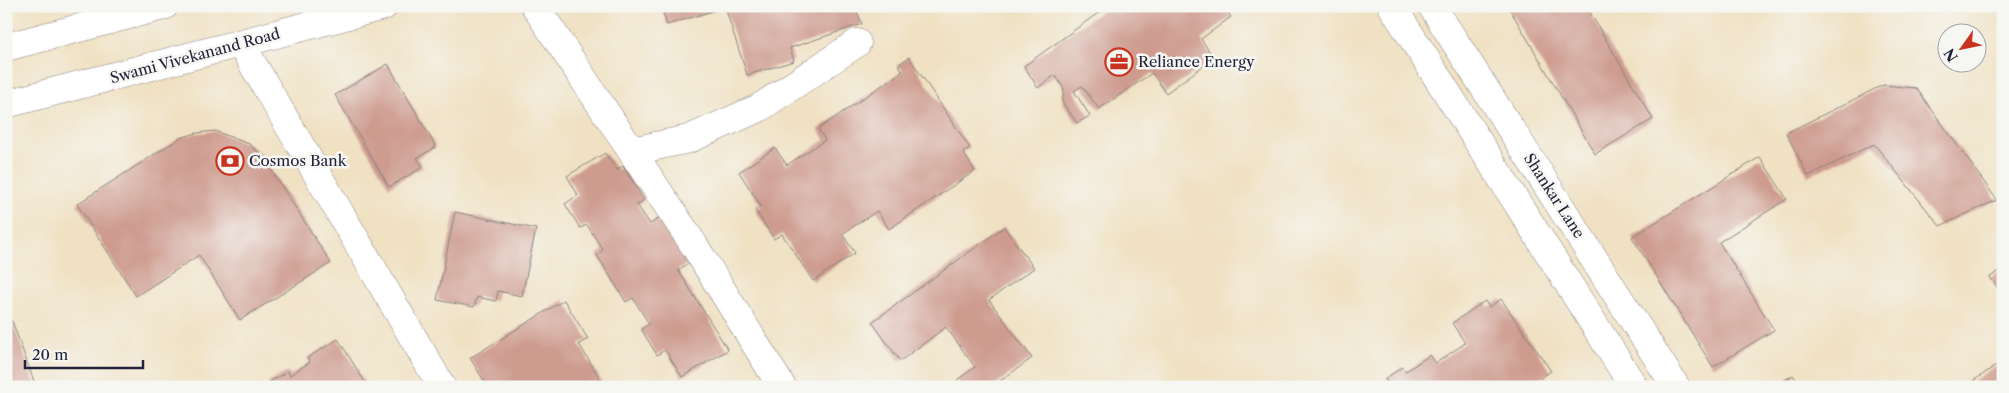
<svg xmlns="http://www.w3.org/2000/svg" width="2009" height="393" viewBox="0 0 2009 393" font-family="'Libre Caslon Text',serif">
<rect width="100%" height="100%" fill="#f6f6f2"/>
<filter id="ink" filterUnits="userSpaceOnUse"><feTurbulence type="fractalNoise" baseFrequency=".02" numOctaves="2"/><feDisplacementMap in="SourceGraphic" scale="10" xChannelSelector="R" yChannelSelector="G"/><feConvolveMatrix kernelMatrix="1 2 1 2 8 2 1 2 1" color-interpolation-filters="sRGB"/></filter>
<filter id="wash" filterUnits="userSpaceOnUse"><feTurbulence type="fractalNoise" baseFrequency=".0096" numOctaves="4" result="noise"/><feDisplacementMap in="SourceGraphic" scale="20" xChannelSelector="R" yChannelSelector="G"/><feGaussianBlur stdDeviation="1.12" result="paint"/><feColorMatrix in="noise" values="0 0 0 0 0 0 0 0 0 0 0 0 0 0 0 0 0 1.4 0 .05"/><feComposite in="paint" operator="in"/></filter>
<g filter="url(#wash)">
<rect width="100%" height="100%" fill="#f0e1c3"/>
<g id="blocks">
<!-- building -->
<g fill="#ce9b8f">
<polygon points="661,6 855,6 862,24 790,48 794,61 747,75 725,7 667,25"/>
<polygon points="1108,6 1223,6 1231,17 1201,39 1214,58 1166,93 1152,73 1099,109 1082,86 1074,91 1090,116 1077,123 1062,102 1064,89 1055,75 1038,88 1024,66"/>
<polygon points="1508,6 1586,6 1653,119 1595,154"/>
<polygon points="909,57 970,148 963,152 975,171 889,229 877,211 842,234 855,253 813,281 782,234 774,239 755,210 761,206 739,172 775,148 787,165 825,140 818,129 903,71 898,65"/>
<polygon points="388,64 436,147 417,158 423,167 389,187 335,95"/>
<polygon points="1883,85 1916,88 1997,200 1940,226 1874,144 1808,176 1786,133"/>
<polygon points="215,131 249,144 261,154 331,263 240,320 199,255 136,296 77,204 180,138 197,133"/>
<polygon points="605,153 617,170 623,166 644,200 637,205 650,224 661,217 689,263 678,270 728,350 682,377 665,350 657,355 641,329 649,324 633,298 626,302 597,255 603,250 587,225 580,228 565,204 578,195 567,176"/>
<polygon points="1760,157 1787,199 1719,242 1774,330 1713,367 1632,237"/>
<polygon points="455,212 536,229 522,296 498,291 496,301 477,297 474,307 437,300"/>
<polygon points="1004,227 1034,268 989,300 1032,358 992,387 962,387 957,380 975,367 946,327 900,361 872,322"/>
<polygon points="2003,269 2003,296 1990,277"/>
<polygon points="1501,299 1551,371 1528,387 1390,387 1385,379 1402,367 1406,371 1430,355 1436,363 1465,343 1452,323 1485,301 1489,307"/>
<polygon points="564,300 588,339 579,344 605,387 488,387 470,358"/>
<polygon points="12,321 36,387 6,387 6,323"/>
<polygon points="338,339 368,387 271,387 268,383 288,371 290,375 310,362 307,358"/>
<polygon points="2003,361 2003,387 1964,387"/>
<polygon points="1793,375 1800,387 1774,387"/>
</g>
</g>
</g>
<g filter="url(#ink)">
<use href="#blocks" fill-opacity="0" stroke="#89827f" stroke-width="1"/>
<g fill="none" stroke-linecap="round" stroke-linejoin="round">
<!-- street casing -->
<g stroke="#89827f" stroke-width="29">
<g id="street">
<polyline points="535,6 694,245 782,387"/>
<polyline points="241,44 442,387"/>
<polyline points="632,151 689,139 759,108 857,43"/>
</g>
</g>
<!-- secondary casing -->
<g stroke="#89827f" stroke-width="29">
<g id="secondary">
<polyline points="1392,6 1634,387"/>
<polyline points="1432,6 1676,387"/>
</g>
</g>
<!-- primary casing -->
<g stroke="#89827f" stroke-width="29">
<g id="primary">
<polyline points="6,47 164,6"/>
<polyline points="6,104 384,6"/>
</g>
</g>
<!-- street -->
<use href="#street" stroke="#fff" stroke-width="28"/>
<!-- secondary -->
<use href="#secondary" stroke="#fff" stroke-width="28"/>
<!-- primary -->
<use href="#primary" stroke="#fff" stroke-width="28"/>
</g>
</g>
<!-- icons -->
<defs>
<g id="office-ring" transform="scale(1.4375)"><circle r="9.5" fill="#f6f6f2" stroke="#c8321e" stroke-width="1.5"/><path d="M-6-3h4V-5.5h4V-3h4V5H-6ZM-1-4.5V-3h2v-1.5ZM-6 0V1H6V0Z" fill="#c8321e"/></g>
<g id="bank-ring" transform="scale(1.4375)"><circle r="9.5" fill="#f6f6f2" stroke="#c8321e" stroke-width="1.5"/><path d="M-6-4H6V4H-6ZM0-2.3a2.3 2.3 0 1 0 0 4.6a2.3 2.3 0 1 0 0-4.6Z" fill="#c8321e"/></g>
</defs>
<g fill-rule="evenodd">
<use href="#office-ring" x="1119" y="62"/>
<use href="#bank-ring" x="230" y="161"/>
</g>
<g text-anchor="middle" stroke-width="5" stroke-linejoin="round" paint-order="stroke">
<!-- street labels -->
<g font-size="15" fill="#22223b" stroke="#f6f6f2">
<text transform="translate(195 56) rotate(-15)" y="5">Swami Vivekanand Road</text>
<text transform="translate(1554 196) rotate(57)" y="5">Shankar Lane</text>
</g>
<!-- poi labels -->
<g font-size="15" fill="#22223b" stroke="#f6f6f2" text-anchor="start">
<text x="1138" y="67">Reliance Energy</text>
<text x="249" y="166">Cosmos Bank</text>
</g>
</g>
<!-- margin -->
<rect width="2009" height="393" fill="none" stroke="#f6f6f2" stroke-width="25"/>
<!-- north arrow -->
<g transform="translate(1962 48) rotate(237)"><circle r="24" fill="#f6f6f2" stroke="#a1a1a9"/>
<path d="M0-4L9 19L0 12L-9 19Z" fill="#c8321e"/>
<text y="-8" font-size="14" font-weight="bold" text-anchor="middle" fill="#22223b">N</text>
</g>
<!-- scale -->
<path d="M25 360v8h118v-8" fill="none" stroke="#22223b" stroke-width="2.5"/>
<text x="32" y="360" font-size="15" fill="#22223b" stroke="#f6f6f2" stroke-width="4" paint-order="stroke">20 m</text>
</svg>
